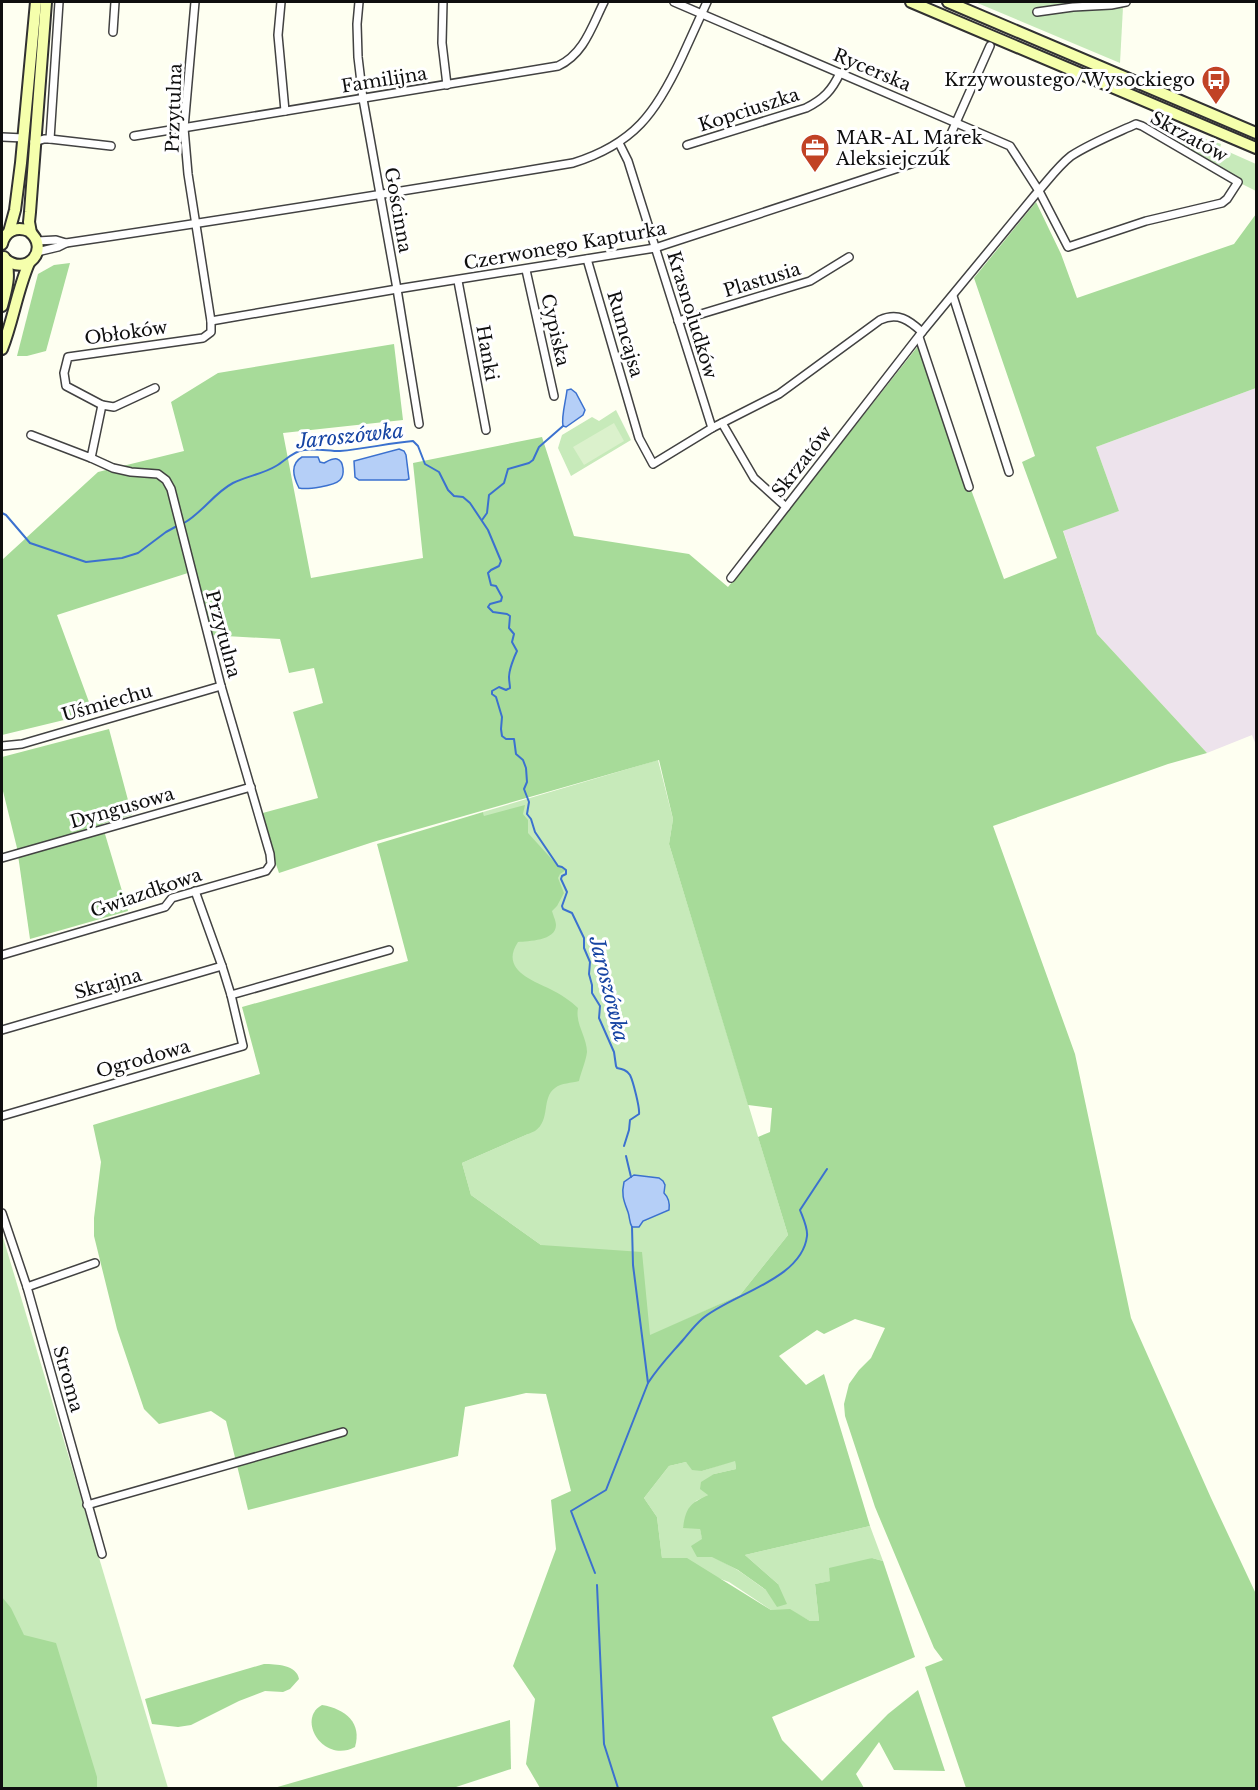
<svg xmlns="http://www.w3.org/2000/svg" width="1258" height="1790" viewBox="0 0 1258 1790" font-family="'Libre Baskerville',serif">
<rect width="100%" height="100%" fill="#fefff1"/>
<!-- industrial -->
<polygon fill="#ede3ec" points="1256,388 1256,745 1252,735 1207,753 1097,634 1063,530 1119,511 1096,447"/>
<!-- green -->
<g fill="#c7eaba">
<polygon points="975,2 1114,2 1123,7 1120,63"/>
<polygon points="1178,130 1221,144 1220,148 1256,164 1256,191 1238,182 1175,140 1173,134"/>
<polygon points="616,410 631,440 571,476 558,448 562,435 592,417 599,421"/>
<polygon points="658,760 673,819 669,844 788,1235 740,1295 650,1336 541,1245 471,1195 462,1163 528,1134 483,812"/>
<polygon points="2,1234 168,1788 2,1788"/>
<path d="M735,1460L736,1469L714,1474L708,1495L696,1501L683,1528H700C705,1559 717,1557 739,1571C748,1577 757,1584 766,1590L778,1584L745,1555L870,1526L883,1561L872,1558L831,1581L815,1584L819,1621H810L790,1610H771L729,1582L662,1558L657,1517L644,1498L669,1466L686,1462L702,1471Z"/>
</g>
<!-- forest -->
<g fill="#a7db99">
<path d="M1036,202L1061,254L1077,298L1234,244L1256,214V388L1096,447L1119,511L1063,531L1097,634L1207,753L1168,764L993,826L1075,1054L1131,1318L1211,1498L1256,1594V1788H1243L1242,1787L1239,1788H966L925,1667L943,1660L934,1648L875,1507L845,1416L844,1404L849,1384L859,1370L871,1358L885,1328L855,1319L824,1334L817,1330L779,1356L806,1385L824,1374L870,1526L745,1555L778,1584L787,1604L777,1607L766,1590L738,1570L712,1557H697L691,1546L702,1539L700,1529L683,1528C686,1508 689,1504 708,1495L700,1489L701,1482L714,1474L736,1469L735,1461L702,1471L692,1470L686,1462L669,1466L644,1498L657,1517L662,1558H687L771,1610L790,1609L810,1621H819L815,1584L830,1581L829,1568L872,1558L883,1561L915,1657L772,1717L782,1740L822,1781L888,1714L918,1690L945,1771L894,1770L879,1742L856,1774L864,1788H540L526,1764L535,1699L513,1666L556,1549L551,1500L571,1491L546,1394L526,1393L465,1407L458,1456L248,1510L226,1421L211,1411L159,1424L144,1409L117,1329L94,1236V1218L101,1162L93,1125L260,1074L242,1007L408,961L377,844L483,812L484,816L525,805L523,814L528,820V833L558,866L562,867L566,870L560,874L558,878L564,893L557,906L552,911C553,915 556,921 556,925C556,941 528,941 518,942C500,969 531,980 550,989C560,994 571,1001 578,1008C575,1024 587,1037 587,1052C586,1061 581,1072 579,1081C572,1083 561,1083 555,1088C541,1098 551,1120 535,1131L462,1163L471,1195L541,1245L642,1252L650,1335L740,1295L788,1235L758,1137L770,1132L772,1108L748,1105L669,844L673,819L659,760L373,842L279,873L259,814L318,798L293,712L323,703L314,668L289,673L280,639L208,635L191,572L57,615L93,713L2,735V560L98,472L184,451L171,402L218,373L394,344L403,420L283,433L311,578L423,558L413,463L542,437L574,536L689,554L728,587L918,346L1004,579L1057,558L1022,462L1035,456L974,278Z"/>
<polygon points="70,263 46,351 27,356 17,356 38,274 54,265"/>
<polygon points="109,729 132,815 102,824 128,911 30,939 17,848 2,787 2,757"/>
<polygon points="2,1597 11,1608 24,1635 56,1643 97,1777 97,1788 2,1788"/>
<path d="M264,1664C276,1664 297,1665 299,1679L290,1689L283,1692L265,1691L239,1701L191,1725L178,1727L152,1724L145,1699Z"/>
<path d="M322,1705C346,1709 362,1723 355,1747C323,1764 296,1719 322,1705Z"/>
<polygon points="510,1720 511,1769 453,1788 274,1788"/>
</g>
<!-- pitch -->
<polygon fill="#dbf1cc" points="614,423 624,441 584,465 573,447"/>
<!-- water -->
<g fill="#b5cff7" stroke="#3b71cf" stroke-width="1.5">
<path d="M571,389L576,393L585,410L583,415L566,427L563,426C561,417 566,400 567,390Z"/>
<polygon points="399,449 404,451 406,455 409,479 406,480 359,480 355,477 354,461"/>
<path d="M302,457H318L320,462L324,463C328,461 333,458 337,459C344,461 345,475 340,480C334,486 307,490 299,488C293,476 290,464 302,457Z"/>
<path d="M634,1175L659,1178L663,1181L665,1185L664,1193C669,1198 670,1203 669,1210L643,1221L639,1227H632C629,1222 630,1218 628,1212C624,1201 621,1195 624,1182Z"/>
</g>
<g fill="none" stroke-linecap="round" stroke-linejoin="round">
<!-- stream -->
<g stroke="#3b71cf" stroke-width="2">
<polyline points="2,513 6,515 30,543 86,562 122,558 138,553 166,532 177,526"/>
<polyline points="482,520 487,513 489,495 504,483 508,469 529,463 533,460 539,447 563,426"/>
<path d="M184,523C202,513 214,493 233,483C247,476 263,474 276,466C285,461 293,451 304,450C316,448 328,451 340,451C365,449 389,443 413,441L418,446L425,464L439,472L448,490L454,496L463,497L470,503L488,530L501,561L499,566L491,570L488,573L491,585L496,586L502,597L501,601L490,604L488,607L493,612L507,614L510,616L509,628L514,634L512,642L517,651C514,657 509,670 509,677C509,681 510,685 510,688L506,690L499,687L492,691V694L496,697L502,717L501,729L502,736L506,739H514L516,754L523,760L526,768L527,782L524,789L529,802L527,814L531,819L535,832L558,866L562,867L566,870V874L562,876L561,879L567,892L562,906L563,909L572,913L584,938V948L590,962L589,974L592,985V993L600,1006L599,1018L614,1052L616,1066L617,1068C622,1069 627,1070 630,1075C633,1081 640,1108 639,1114L630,1120L629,1130L624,1146"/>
<polyline points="626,1156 631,1177"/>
<path d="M648,1383C659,1366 670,1355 683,1340C689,1333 695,1325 702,1319C731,1294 802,1280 807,1236C808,1228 803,1218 800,1210L827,1169"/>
<polyline points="595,1573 571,1511 606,1490 648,1383 633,1265 632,1227"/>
<polyline points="597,1585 604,1744 618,1788"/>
</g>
<!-- minor casing -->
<g stroke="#424242" stroke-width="10">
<g id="minor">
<polyline points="281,2 278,35 285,111"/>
<polyline points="359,2 357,24 358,57 363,99 397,289 419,424"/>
<polyline points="443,2 442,43 447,85"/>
<path d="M674,2L1010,146L1039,191L1068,247L1146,221L1222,203L1227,199L1238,182L1142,126L1136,124C1114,134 1091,143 1071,156C1057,167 1047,182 1035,195L922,332L731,578"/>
<polyline points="1037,12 1073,7 1111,5 1126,2"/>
<polyline points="113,32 115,2"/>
<path d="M134,136L558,66C584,54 592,26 604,2"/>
<polyline points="2,137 24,138"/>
<polyline points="50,139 59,2"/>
<polyline points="34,142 44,139 50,139 111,146"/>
<polyline points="619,143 628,161 712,428"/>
<path d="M687,145L806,108C824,99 832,90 840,73"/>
<polyline points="37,241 56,240 66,243"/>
<path d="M37,252L58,247L66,243C235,218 404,191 573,163C634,144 656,113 682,57C690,39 699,20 707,2"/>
<path d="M587,259L639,438L653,464L712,428L779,394L880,320C898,312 909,320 922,332"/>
<polyline points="526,270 554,396"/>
<polyline points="458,281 486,430"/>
<polyline points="953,296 1009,472"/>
<polyline points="211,321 397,289 655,248 929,158 937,154 946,145 990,46"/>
<polyline points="678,321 810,281 849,257"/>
<polyline points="919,337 969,487"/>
<polyline points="155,388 114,407 102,405 66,386 64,373 68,357 203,338 211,332 211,321 188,174 184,128 195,2"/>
<polyline points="722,423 754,478 786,507"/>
<polyline points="31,435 91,458 102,405"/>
<polyline points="2,746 22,744 221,686"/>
<polyline points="2,858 251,787"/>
<polyline points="195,891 222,966 231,995 389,950"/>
<polyline points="2,955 165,907 172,898 266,871 271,864 270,854 221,686 171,489 166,480 158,474 131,472 113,468 91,458"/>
<polyline points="2,1030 222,966"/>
<polyline points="2,1116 243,1046 231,995"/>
<polyline points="2,1213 27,1287 102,1554"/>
<polyline points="27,1287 95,1263"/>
<polyline points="87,1505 343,1432"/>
</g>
</g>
<!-- secondary casing -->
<g stroke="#313131" stroke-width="14">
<g id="secondary">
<polyline points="911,2 1256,148"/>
<polyline points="948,2 1256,133"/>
<polyline points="9,232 15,210 21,163 36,2"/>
<polyline points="31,233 29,222 30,212 46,2"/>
<path d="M2,244C5,231 16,226 29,231C51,249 27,277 5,259"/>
<path d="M2,306C6,290 12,274 4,257"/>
<path d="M2,349C13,321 17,291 29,263"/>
</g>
</g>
<!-- minor -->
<use href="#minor" stroke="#fff" stroke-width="7"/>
<!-- secondary -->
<use href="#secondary" stroke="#f5ffac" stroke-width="10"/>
</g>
<!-- icons -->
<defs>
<g id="bus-pin" transform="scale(1.5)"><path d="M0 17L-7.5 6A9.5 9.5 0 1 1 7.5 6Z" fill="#c14225" stroke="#fff"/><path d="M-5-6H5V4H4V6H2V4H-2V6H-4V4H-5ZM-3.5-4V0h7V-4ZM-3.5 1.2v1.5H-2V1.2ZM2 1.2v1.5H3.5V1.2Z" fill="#fff"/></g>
<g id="office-pin" transform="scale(1.5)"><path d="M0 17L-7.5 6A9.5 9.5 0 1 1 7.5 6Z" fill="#c14225" stroke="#fff"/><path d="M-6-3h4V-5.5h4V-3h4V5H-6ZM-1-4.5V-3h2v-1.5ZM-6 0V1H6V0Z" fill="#fff"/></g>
</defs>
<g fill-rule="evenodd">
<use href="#bus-pin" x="1216" y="80"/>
<use href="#office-pin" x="815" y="148"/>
</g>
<g text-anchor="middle" stroke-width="6" stroke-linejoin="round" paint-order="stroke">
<!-- street labels -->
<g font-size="18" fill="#0f0f0f" stroke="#fff">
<text transform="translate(872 70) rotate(23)" y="6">Rycerska</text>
<text transform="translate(384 80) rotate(-9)" y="6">Familijna</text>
<text transform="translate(174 108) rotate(-88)" y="6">Przytulna</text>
<text transform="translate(749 110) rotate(-18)" y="6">Kopciuszka</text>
<text transform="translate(1189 137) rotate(29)" y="6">Skrzatów</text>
<text transform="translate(398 210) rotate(80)" y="6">Gościnna</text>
<text transform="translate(565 246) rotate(-10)" y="6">Czerwonego Kapturka</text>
<text transform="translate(762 280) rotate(-17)" y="6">Plastusia</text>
<text transform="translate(692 315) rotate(73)" y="6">Krasnoludków</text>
<text transform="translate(555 330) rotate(77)" y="6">Cypiska</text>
<text transform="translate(126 333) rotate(-8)" y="6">Obłoków</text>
<text transform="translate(625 334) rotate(74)" y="6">Rumcajsa</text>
<text transform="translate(487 353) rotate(80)" y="6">Hanki</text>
<text transform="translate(802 462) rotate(-52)" y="6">Skrzatów</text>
<text transform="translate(223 634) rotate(75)" y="6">Przytulna</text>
<text transform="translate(107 703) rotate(-16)" y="6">Uśmiechu</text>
<text transform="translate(122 808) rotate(-16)" y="6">Dyngusowa</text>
<text transform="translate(146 893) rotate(-19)" y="6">Gwiazdkowa</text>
<text transform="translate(108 984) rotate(-16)" y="6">Skrajna</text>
<text transform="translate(143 1059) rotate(-16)" y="6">Ogrodowa</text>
<text transform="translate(68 1379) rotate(74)" y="6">Stroma</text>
</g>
<!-- poi labels -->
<g font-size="18" fill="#0f0f0f" stroke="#fff" text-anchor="end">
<text x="1195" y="86">Krzywoustego/Wysockiego</text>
<text x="836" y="144" text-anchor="start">MAR-AL Marek<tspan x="836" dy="21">Aleksiejczuk</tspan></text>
</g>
<!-- water labels -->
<g font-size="20" font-style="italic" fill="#1644a3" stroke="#fff">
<text transform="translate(350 436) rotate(-6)" y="7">Jaroszówka</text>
<text transform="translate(609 989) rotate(76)" y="7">Jaroszówka</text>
</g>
</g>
<!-- border -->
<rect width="1258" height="1790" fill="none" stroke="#0f0f0f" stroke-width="6"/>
</svg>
